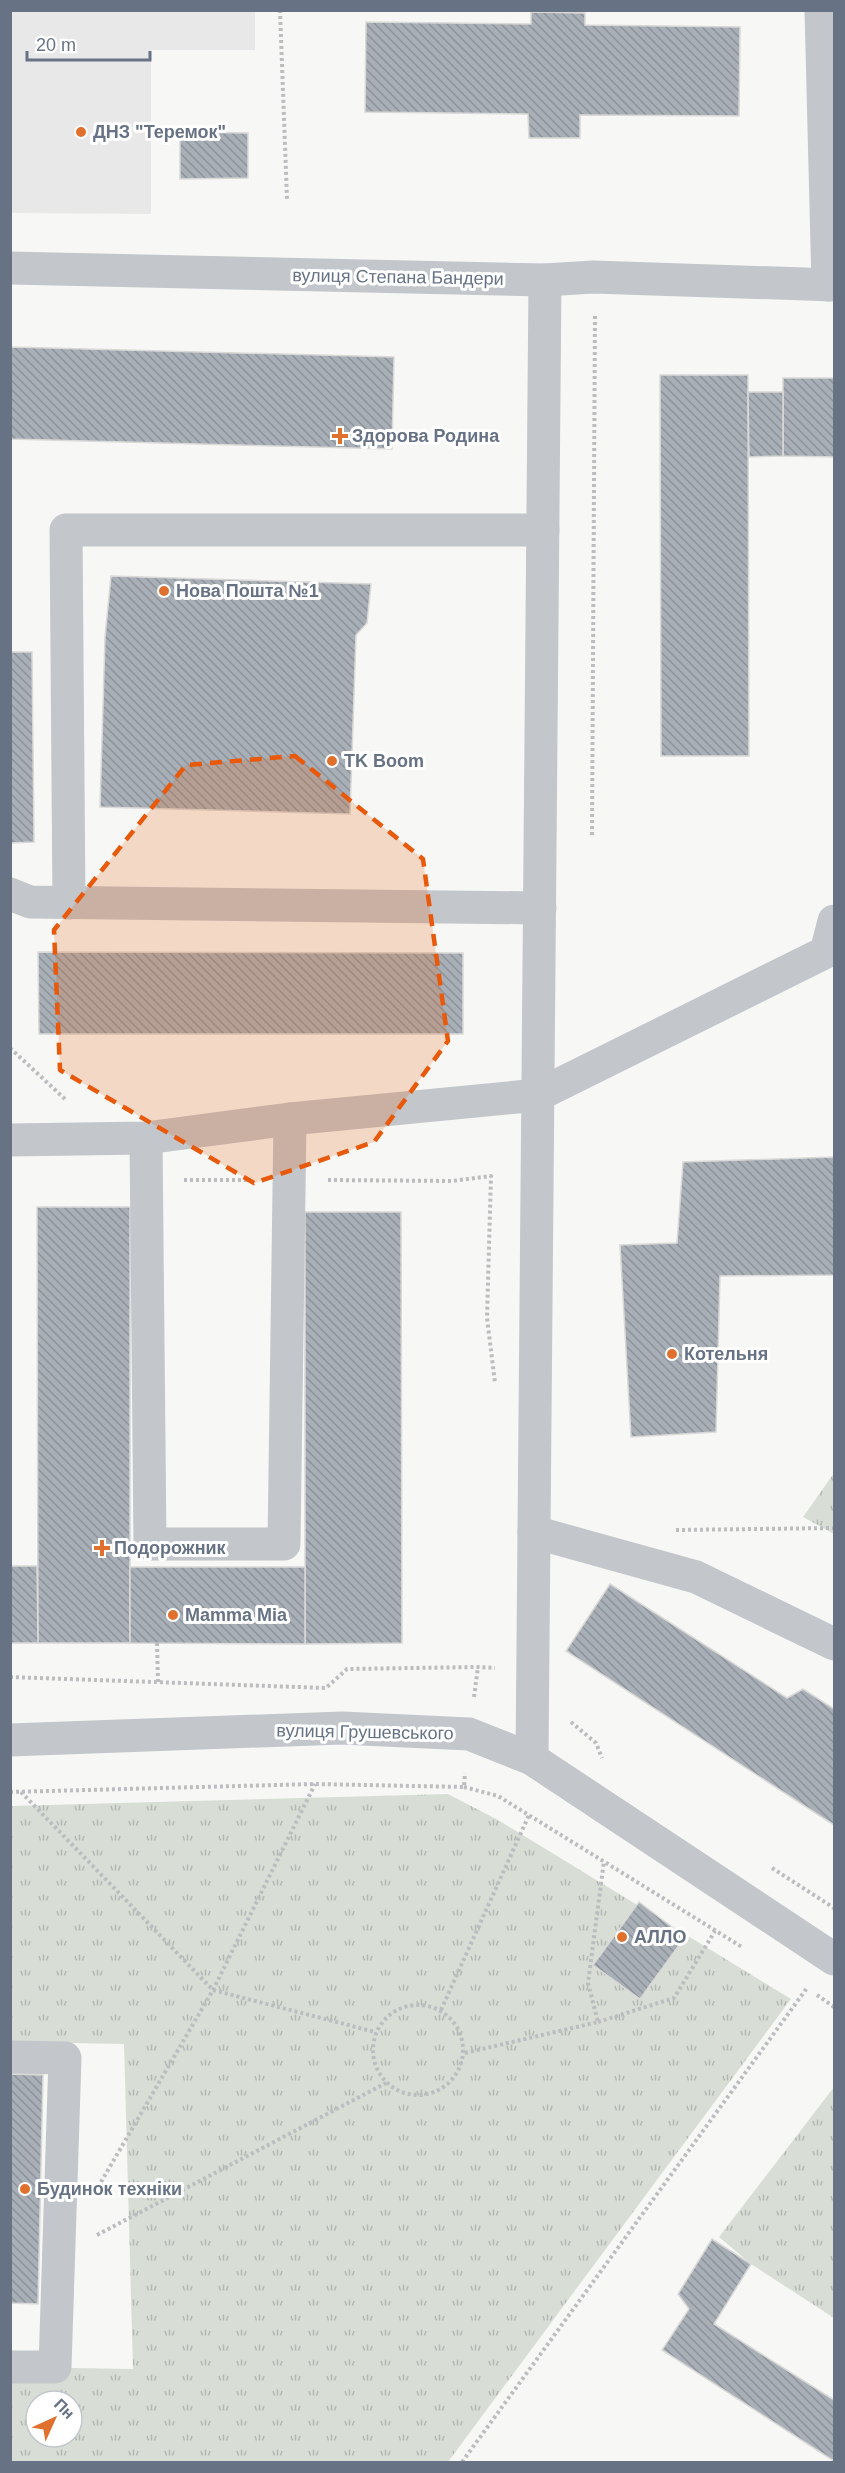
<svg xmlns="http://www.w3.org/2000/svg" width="845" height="2473" viewBox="0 0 845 2473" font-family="Helvetica,sans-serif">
<defs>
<pattern id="grass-tufts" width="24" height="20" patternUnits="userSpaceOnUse" patternTransform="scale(1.5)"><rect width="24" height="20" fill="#d8ded6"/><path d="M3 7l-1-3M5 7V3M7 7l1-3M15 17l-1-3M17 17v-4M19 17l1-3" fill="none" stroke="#b3b8b3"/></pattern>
<pattern id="building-back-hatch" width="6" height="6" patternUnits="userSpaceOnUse" patternTransform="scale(1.5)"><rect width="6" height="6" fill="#a9afb7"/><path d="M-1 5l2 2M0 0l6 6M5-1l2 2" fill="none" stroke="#8d939a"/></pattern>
</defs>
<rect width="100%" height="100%" fill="#f7f8f5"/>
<!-- built -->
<polygon fill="#e8e8e8" points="11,10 255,11 255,50 151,50 151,214 11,213"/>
<!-- grass -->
<g fill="url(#grass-tufts)" fill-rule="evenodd">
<polygon points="834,1473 834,1534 803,1517"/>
<path d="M448,1794L498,1820L791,1999L448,2462H11V2367L133,2369L124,2044L11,2042L10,1806ZM36,2401H72V2437H36Z"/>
<polygon points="834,2087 834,2318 751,2264 719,2237"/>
</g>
<!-- building -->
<g fill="url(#building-back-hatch)" stroke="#d9d9d7" stroke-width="1.5">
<polygon points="531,12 585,13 585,25 740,27 739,116 580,115 580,138 529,138 528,114 365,112 366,22 531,24"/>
<polygon points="180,132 248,133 248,178 180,179"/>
<polygon points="10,347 394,357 392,449 10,439"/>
<polygon points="660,375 748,375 749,756 661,756"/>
<polygon points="783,378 834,378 834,457 783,456"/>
<polygon points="748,392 783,392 783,456 749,457"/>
<polygon points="111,576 371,584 367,623 356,635 350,814 100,807 105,637"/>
<polygon points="10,652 32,652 34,842 10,843"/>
<polygon points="38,952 463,953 463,1034 39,1034"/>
<polygon points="834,1157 834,1275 720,1276 716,1432 631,1437 620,1245 677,1243 683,1162"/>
<polygon points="37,1207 130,1207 130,1643 38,1643"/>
<polygon points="305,1212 401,1212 402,1643 305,1644"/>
<polygon points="10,1566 37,1566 38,1643 10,1643"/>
<polygon points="130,1567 305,1567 305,1644 130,1643"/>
<polygon points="610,1584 787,1698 803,1689 834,1709 834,1825 566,1651"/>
<polygon points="639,1902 685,1937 640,1999 593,1965"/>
<polygon points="10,2074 43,2075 38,2304 10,2303"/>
<polygon points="712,2239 751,2264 714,2324 834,2400 834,2461 662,2350 689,2309 678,2294"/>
</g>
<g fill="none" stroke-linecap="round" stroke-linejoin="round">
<!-- path -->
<g stroke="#bbbdc0" stroke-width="4" stroke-dasharray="3 3" stroke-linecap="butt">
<polyline points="280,10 287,199"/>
<polyline points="592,835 595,313"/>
<polyline points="10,1048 66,1100"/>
<polyline points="184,1180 251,1180"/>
<polyline points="328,1180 452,1181 491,1176 487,1318 495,1383"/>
<polyline points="676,1530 834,1528"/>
<polyline points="157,1643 158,1682"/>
<polyline points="10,1677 326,1688 347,1669 478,1667 495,1668"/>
<polyline points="474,1697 478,1667"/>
<polyline points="571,1722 596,1743 602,1758"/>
<polyline points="464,1787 498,1796 742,1947"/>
<polyline points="10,1792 315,1784 464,1787 465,1773"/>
<polyline points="21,1792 213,1990 375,2032"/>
<polyline points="772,1868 834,1908"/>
<polyline points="817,1995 834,2007"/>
<circle cx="418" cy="2050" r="45"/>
<polyline points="441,2010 529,1815"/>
<polyline points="598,2022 674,1998 715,1931"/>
<polyline points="465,2053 598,2022 588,1983 604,1861"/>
<polyline points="101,2182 213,1990 315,1784"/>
<polyline points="97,2235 386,2083"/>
<polyline points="462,2462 807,1988"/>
</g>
<!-- minor -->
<g stroke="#c3c6ca" stroke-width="33">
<polyline points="821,10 828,285"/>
<polyline points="10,268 545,280 593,277 834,285"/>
<polyline points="10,894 30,902 540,908"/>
<polyline points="69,903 66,530 543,530"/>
<polyline points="146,1138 150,1544 284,1544 290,1119"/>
<polyline points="10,1140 146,1138 290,1119 538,1095 826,952 834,921"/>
<polyline points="534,1532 696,1577 834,1644"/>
<polyline points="10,1740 342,1728 469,1734 532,1759 834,1959"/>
<polyline points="532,1759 545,280"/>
<polyline points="10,2057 65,2058 55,2367 10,2367"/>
</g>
</g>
<!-- marked area -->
<path fill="#e8590c" fill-opacity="0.2" stroke="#e8590c" stroke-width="4.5" stroke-dasharray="12 8" stroke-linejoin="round" d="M295,756L423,859L448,1041L374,1142L254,1183L60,1070L54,930L186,765Z"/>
<!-- markers -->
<g fill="#e0702d" stroke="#fff" stroke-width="2">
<circle cx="81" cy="132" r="6"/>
<path d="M337 427h6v6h6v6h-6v6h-6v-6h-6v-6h6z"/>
<circle cx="164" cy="591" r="6"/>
<circle cx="332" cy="761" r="6"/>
<circle cx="672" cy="1354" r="6"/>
<path d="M99 1539h6v6h6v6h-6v6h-6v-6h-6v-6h6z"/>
<circle cx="173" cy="1615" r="6"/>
<circle cx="622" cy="1937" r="6"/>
<circle cx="25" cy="2189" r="6"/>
</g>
<g text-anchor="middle" stroke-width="6" stroke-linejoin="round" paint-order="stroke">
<!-- poi labels -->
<g font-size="18" font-weight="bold" fill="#677385" stroke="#fff" text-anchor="start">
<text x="93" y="138">ДНЗ "Теремок"</text>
<text x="352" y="442">Здорова Родина</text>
<text x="176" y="597">Нова Пошта №1</text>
<text x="344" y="767">TK Boom</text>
<text x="684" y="1360">Котельня</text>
<text x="114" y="1554">Подорожник</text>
<text x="185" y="1621">Mamma Mia</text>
<text x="634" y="1943">АЛЛО</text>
<text x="37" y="2195">Будинок техніки</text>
</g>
<!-- street labels -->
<g font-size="18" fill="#677385" stroke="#fff">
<text transform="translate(398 277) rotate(1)" y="6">вулиця Степана Бандери</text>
<text transform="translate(365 1732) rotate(1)" y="6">вулиця Грушевського</text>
</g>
</g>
<!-- border -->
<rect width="845" height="2473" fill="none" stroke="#677385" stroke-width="24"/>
<!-- north arrow -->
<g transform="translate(54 2419) rotate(45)"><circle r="28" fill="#ffffff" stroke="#c2c7ce" stroke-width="1.5"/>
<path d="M0-4.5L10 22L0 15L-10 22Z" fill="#e0702d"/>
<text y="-9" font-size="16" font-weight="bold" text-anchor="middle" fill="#677385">Пн</text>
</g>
<!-- scale -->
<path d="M27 51v9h123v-9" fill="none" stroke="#677385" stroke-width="3"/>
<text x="36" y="51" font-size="18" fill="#677385" stroke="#ffffff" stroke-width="4.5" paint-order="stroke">20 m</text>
</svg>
